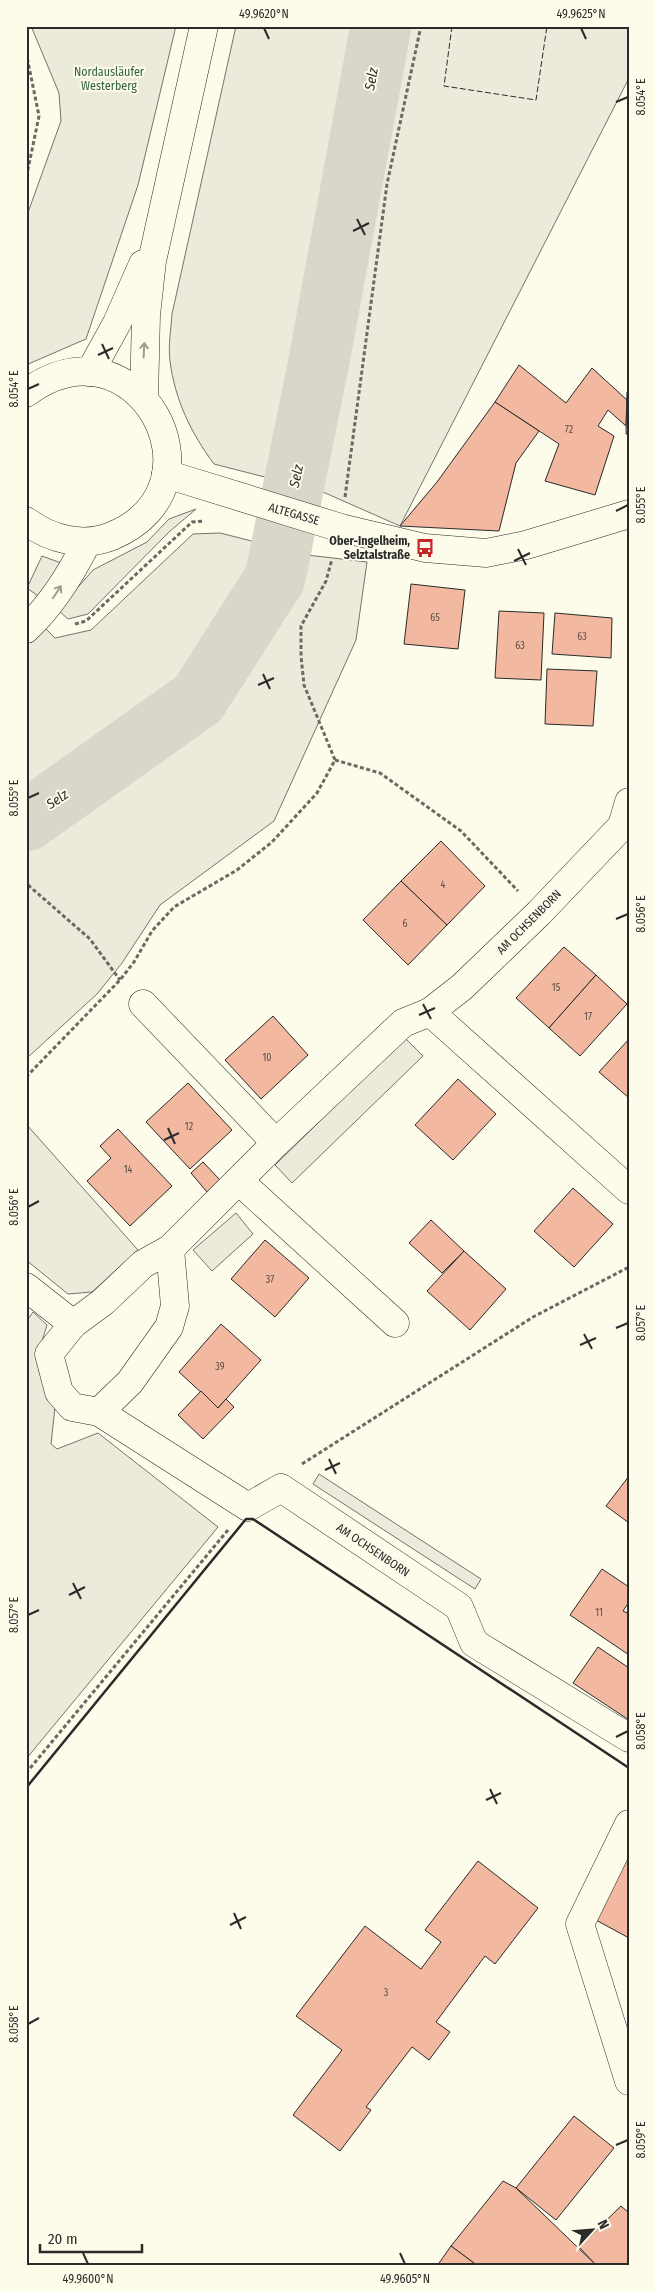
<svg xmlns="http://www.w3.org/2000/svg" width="655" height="2292" viewBox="0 0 655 2292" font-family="'Fira Sans Condensed',sans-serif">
<rect width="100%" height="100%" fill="#fdfbea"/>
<!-- green -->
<g fill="#ecebdb" stroke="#74746e">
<polygon points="31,26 176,26 138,185 86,339 26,365 26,218 61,121 59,93"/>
<path d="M236,26H629V78L400,526L323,492L214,464C191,433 175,400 170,361C168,346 171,329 172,314Z"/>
<polygon points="196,509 169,532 88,614 68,619 58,610 93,570 147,542 169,519"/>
<polygon points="220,533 307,555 367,562 356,640 274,821 160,905 122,963 97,994 26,1059 26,643 43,626 55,638 91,630 193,534"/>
<polygon points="42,556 64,564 41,598 27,588"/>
<polygon points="26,1124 138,1250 92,1292 68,1294 26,1260"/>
<polygon points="33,1312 47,1325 38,1354 55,1407 51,1444 57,1449 98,1433 218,1527 26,1759 26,1322"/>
</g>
<!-- parking -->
<g fill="#eceadb" stroke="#74746e">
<polygon points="405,1038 423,1056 292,1183 275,1165"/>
<polygon points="236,1213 253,1234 212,1271 193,1250"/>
<polygon points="319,1474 481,1579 475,1589 313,1484"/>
</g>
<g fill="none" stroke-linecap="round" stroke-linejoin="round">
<!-- river -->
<polyline stroke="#d8d7c9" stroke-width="61" points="26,821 198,699 275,578 318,366 381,26"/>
</g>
<!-- building -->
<g fill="#f2b8a0" stroke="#2b2b2b">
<polygon points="519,365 566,403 592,368 627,400 626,426 608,410 598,426 614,436 595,495 545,481 559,444 495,402"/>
<polygon points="627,392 629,392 629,434 626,434"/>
<polygon points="495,402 539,431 516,463 499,531 400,526 437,482"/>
<polygon points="411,584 465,590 458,649 404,644"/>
<polygon points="499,611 544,613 541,680 495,678"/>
<polygon points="555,613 612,618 611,658 552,654"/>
<polygon points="547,669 597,671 593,726 545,724"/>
<polygon points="441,841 485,886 447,925 401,881"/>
<polygon points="401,881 447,925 408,965 363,920"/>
<polygon points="564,947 596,975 549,1028 516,998"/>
<polygon points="596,975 627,1004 580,1056 549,1028"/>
<polygon points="273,1016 308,1055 261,1099 225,1060"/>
<polygon points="629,1039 629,1098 599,1072"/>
<polygon points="458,1079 496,1114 453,1160 415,1125"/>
<polygon points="188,1083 232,1130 190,1169 146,1122"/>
<polygon points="118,1129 172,1186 130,1226 87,1181 111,1158 100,1146"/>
<polygon points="203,1162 220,1180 207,1192 191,1173"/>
<polygon points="573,1188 613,1224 574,1267 534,1231"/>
<polygon points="431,1220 464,1251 442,1273 409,1243"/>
<polygon points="265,1240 309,1278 275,1317 231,1279"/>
<polygon points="464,1251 506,1289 470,1330 427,1291"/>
<polygon points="221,1324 261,1360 218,1408 179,1372"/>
<polygon points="201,1391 218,1408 226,1399 234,1407 203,1439 178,1415"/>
<polygon points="629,1476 629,1523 606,1506"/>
<polygon points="602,1569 629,1587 629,1602 623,1611 629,1614 629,1655 570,1615"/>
<polygon points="598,1647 629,1668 629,1720 573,1683"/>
<polygon points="629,1856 629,1938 594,1919"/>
<polygon points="478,1861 538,1908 495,1964 485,1956 436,2022 450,2032 429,2060 412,2047 366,2107 371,2110 340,2151 293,2115 342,2050 296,2016 365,1926 421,1969 441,1942 425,1930"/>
<polygon points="574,2116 614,2148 556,2220 516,2188"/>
<polygon points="503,2181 516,2188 597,2266 478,2266 451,2246"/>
<polygon points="621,2206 629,2213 629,2266 597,2266 579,2247"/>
<polygon points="451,2246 478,2266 437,2266"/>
</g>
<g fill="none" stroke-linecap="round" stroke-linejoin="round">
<!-- street casing -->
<g stroke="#2b2b2b" stroke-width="29">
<g id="street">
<polyline points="166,474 341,528 425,548 486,553 526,545 629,514"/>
<polyline points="629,802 622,826 539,913 462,987 430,1012 403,1023 276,1143 170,1249 143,1264 103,1302 73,1324 49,1354 59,1392 72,1407 99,1412 248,1507 281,1488 459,1607 474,1643 629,1738"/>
<polyline points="143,1004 276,1143"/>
<polyline points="430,1012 629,1190"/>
<polyline points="239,1181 395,1323"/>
<polyline points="26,1287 73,1324"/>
<polyline points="99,1412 130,1382 169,1327 175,1306 170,1249"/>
<polyline points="629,1824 580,1924 629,2081"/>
</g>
</g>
<!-- secondary casing -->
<g stroke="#2b2b2b" stroke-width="29">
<g id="secondary">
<polyline points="90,372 117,323 143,264"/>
<path d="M26,393C135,311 232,486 112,536C83,548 50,539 26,521"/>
<polyline points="144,399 146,315 152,261 204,26"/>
<path d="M26,629C52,605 71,574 87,542"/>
</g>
</g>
<!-- path -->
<g stroke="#6a6964" stroke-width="3" stroke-dasharray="4 2.5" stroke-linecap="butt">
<polyline points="26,52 39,116 26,179"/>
<polyline points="345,497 387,184 421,26"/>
<polyline points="75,624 86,621 192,522 204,521"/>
<polyline points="335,760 380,773 461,831 518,891"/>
<polyline points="28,885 90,939 120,980"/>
<polyline points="26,1077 120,980 134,962 152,931 174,907 237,870 272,842 317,793 335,760 304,685 301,656 301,626 326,581 332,559"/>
<polyline points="302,1464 533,1317 629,1267"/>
<polyline points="26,1773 228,1530"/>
</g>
<!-- street -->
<use href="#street" stroke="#fdfbea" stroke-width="28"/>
<!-- secondary -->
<use href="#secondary" stroke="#fdfbea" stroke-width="28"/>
<!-- fence -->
<polyline stroke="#2b2b2b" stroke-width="1" stroke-dasharray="6 2.5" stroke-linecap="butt" points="452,26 444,86 536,100 547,26"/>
<!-- wall -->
<polyline stroke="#2b2b2b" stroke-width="2.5" points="26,1788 246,1519 253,1519 629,1768"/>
</g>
<!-- one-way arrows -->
<defs><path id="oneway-shaft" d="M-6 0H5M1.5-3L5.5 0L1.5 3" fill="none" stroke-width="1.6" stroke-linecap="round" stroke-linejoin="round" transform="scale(1.25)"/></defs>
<g stroke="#9e9d94">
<use href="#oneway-shaft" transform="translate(144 350) rotate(-87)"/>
<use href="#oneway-shaft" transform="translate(57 592) rotate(-56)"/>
</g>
<!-- ticks -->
<path fill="none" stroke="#2b2b2b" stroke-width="2" d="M264,28L269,39M581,28L586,39M616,102L628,97M357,219L365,235M353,231L369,223M102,344L109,359M98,355L113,348M28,389L39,384M616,511L628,505M518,549L526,565M514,561L530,553M263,674L270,689M258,685L274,678M28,798L39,793M616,919L628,914M423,1004L431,1019M419,1015L435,1008M168,1128L175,1144M164,1140L179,1133M28,1207L39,1201M616,1328L628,1323M584,1334L592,1349M580,1345L596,1338M329,1459L336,1474M325,1470L340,1463M73,1583L81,1599M69,1595L85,1587M28,1615L39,1610M616,1737L628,1731M490,1789L497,1804M486,1800L501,1793M234,1913L241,1929M230,1925L246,1917M28,2024L39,2018M616,2145L628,2140M83,2253L88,2264M400,2253L405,2264"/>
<!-- icons -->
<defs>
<g id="bus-bare" transform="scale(1.5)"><path d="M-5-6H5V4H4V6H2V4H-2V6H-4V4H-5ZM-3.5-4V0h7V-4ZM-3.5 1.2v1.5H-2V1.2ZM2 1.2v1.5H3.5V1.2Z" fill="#c62828" stroke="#fdfbea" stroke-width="2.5" paint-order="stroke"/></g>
</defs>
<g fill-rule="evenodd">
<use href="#bus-bare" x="425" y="548"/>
</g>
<g text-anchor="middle" stroke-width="4" stroke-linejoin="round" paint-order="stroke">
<!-- number labels -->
<g font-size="10" fill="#5d4e48">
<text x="569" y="433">72</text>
<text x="435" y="621">65</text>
<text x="582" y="640">63</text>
<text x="520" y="649">63</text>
<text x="443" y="888">4</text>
<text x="405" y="927">6</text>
<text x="556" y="991">15</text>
<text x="588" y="1020">17</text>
<text x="267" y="1061">10</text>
<text x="189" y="1130">12</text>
<text x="128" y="1173">14</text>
<text x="270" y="1283">37</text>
<text x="220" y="1370">39</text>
<text x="599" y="1616">11</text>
<text x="386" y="1996">3</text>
</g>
<!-- park labels -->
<g font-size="12" fill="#34623c" stroke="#fdfbea">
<text x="109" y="76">Nordausläufer<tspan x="109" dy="14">Westerberg</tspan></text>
</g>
<!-- street labels -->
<g font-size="12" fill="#2b2b2b" stroke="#fdfbea">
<text transform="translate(294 514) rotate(16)" y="4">ALTEGASSE</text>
<text transform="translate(529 922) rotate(-45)" y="4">AM OCHSENBORN</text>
<text transform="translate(373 1550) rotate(34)" y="4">AM OCHSENBORN</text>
</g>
<!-- poi labels -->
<g font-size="12" font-weight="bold" fill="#2b2b2b" stroke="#fdfbea" text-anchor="end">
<text x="410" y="545">Ober-Ingelheim,<tspan x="410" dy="14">Selztalstraße</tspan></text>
</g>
<!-- water labels -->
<g font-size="14" font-style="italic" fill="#2b2b2b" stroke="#fdfbea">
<text transform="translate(371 79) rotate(-80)" y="5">Selz</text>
<text transform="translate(296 476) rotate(-78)" y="5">Selz</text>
<text transform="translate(57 799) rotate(-35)" y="5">Selz</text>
</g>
</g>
<!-- border -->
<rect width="655" height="2292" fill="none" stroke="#fdfbea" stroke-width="55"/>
<!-- north arrow -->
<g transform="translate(592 2230) rotate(64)" stroke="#fdfbea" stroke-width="4" paint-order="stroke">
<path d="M0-4L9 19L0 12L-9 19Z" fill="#2b2b2b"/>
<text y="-8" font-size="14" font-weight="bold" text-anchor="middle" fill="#2b2b2b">N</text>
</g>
<!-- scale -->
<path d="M40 2244v8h102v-8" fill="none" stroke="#2b2b2b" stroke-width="2.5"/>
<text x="48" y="2244" font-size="15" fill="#2b2b2b" stroke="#fdfbea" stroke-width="4" paint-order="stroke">20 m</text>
<rect x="28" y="28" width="600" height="2236" fill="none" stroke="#2b2b2b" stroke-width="2"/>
<g font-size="12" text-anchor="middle" fill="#2b2b2b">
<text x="264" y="18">49.9620°N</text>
<text x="581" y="18">49.9625°N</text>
<text transform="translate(641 97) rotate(-90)" y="4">8.054°E</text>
<text transform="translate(14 389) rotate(-90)" y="4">8.054°E</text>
<text transform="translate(641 505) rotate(-90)" y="4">8.055°E</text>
<text transform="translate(14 798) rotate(-90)" y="4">8.055°E</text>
<text transform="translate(641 914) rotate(-90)" y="4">8.056°E</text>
<text transform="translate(14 1207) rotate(-90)" y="4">8.056°E</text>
<text transform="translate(641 1323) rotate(-90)" y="4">8.057°E</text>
<text transform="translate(14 1615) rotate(-90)" y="4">8.057°E</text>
<text transform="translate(641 1731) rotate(-90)" y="4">8.058°E</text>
<text transform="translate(14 2024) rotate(-90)" y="4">8.058°E</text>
<text transform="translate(641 2140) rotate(-90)" y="4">8.059°E</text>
<text x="88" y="2283">49.9600°N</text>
<text x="405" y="2283">49.9605°N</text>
</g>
</svg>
